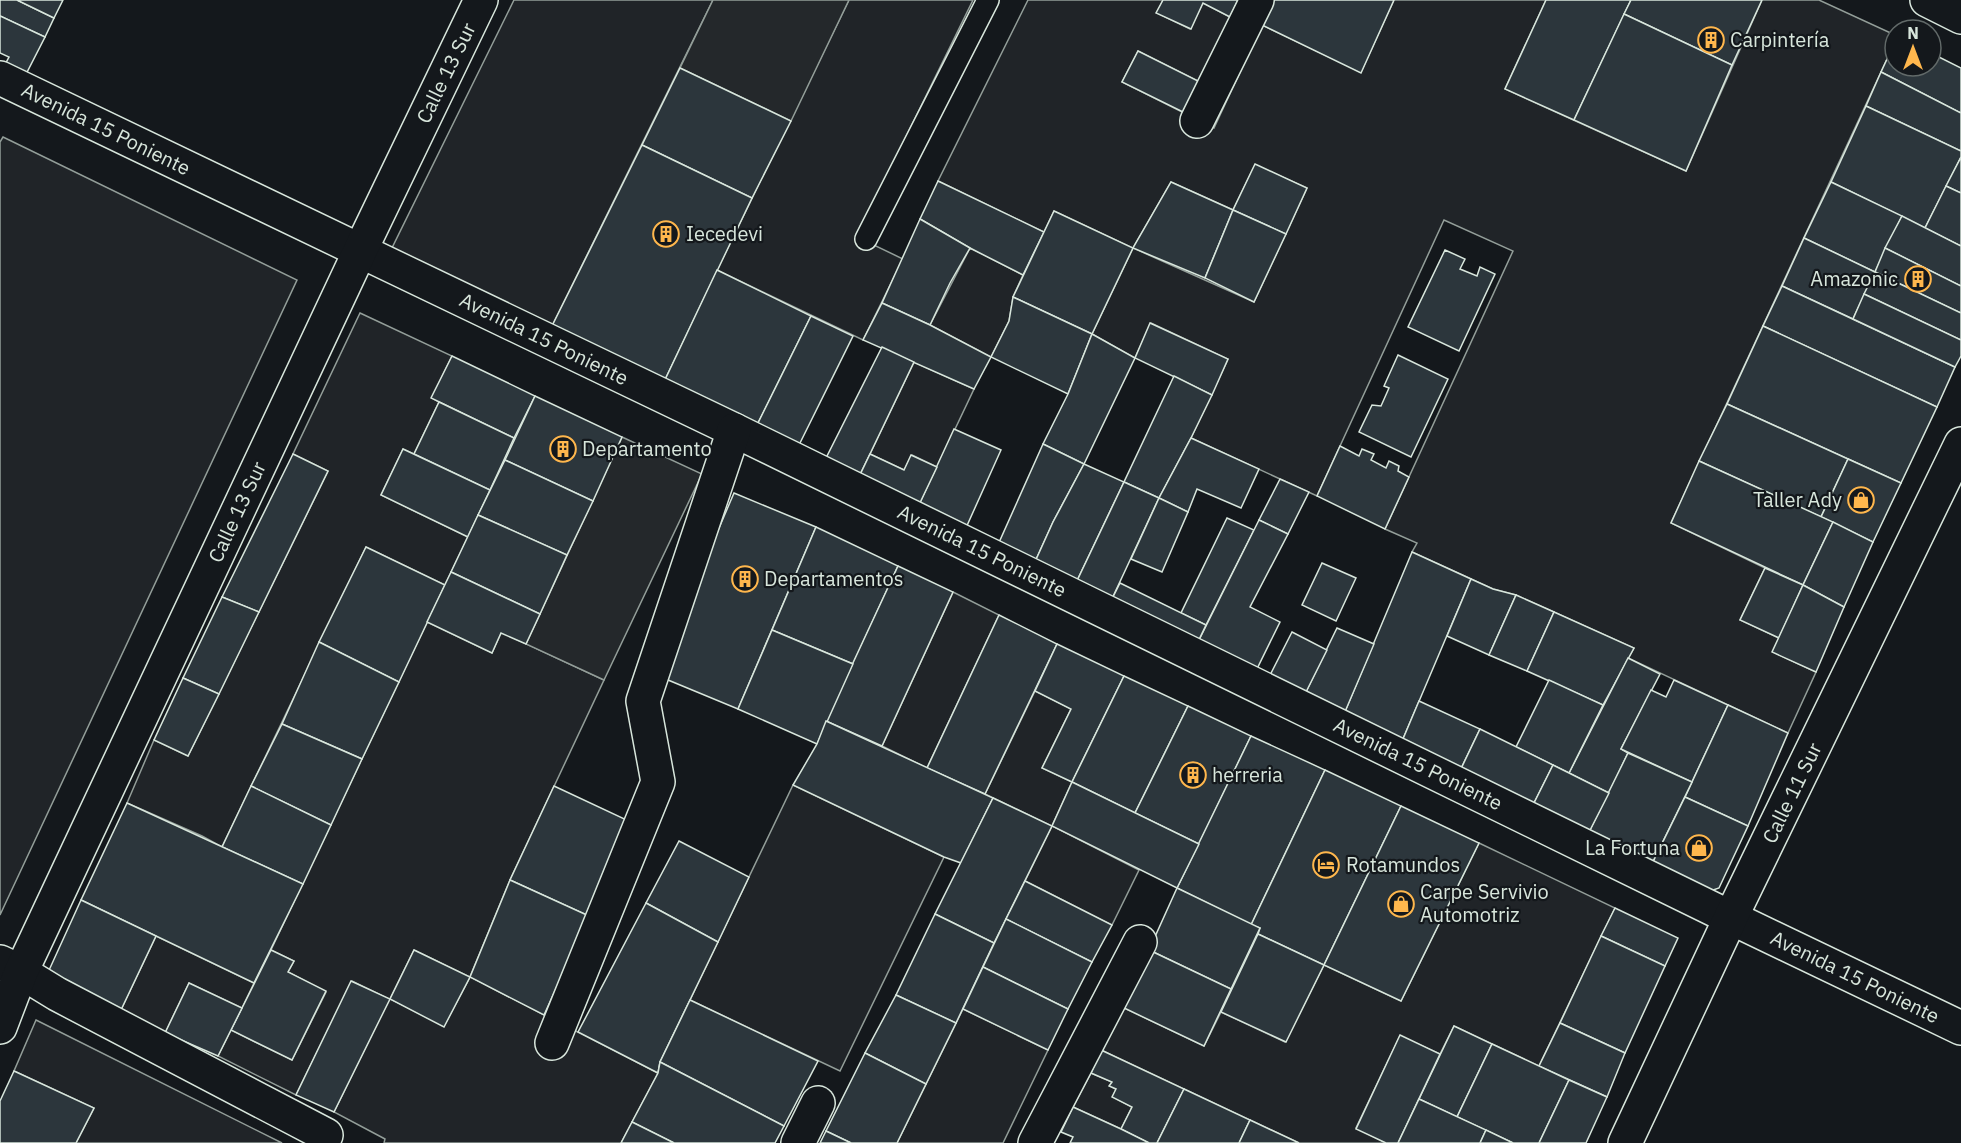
<svg xmlns="http://www.w3.org/2000/svg" width="1961" height="1143" viewBox="0 0 1961 1143" font-family="'IBM Plex Sans',sans-serif">
<rect width="100%" height="100%" fill="#14181c"/>
<!-- green -->
<g fill="#202428" stroke="#939e99" stroke-width="1.5" fill-rule="evenodd">
<polygon points="514,0 713,0 550,330 390,252"/>
<polygon points="849,0 973,0 857,237 903,259 863,340 717,270"/>
<path d="M1028,0H1163L1157,13L1190,29L1203,3L1230,17L1198,81L1138,51L1122,82L1214,128L1262,25L1361,72L1394,0H1546L1505,89L1686,171L1762,0H1819L1895,35V42L1671,523L1765,568L1740,620L1779,638L1773,652L1816,672L1788,733L1628,658L1634,648L1516,595L1493,589L1412,552L1417,543L1385,529L1513,251L1444,220L1317,496L1191,438L1228,359L1151,323L1135,358L1092,334L1133,248L1054,211L1044,232L938,181ZM1255,165L1307,188L1254,302L1133,248L1171,182L1233,210Z"/>
<polygon points="3,137 297,280 0,915 0,142"/>
<polygon points="970,248 1023,275 1013,297 1009,321 991,357 930,325"/>
<polygon points="360,313 452,356 432,398 439,402 414,454 403,449 381,495 468,537 445,585 366,547 222,847 202,836 127,803 154,740 188,756 328,471 293,454"/>
<polygon points="914,362 974,389 937,467 912,455 904,470 870,454"/>
<polygon points="953,592 999,615 927,768 882,746"/>
<path d="M427,622L492,653L501,633H503L604,680L510,880L470,977L658,1073L621,1143H384L385,1139L334,1112L389,999L352,981L296,1095L218,1056L231,1030L292,1060L326,992L288,972L294,961L271,950ZM414,950L470,977L444,1026L390,999Z"/>
<polygon points="1035,691 1071,709 1042,768 1072,782 1052,826 1139,870 1112,925 1025,881 1052,826 985,794"/>
<polygon points="793,785 944,857 840,1071 690,1000"/>
<polygon points="1479,843 1615,908 1539,1066 1454,1026 1440,1054 1400,1036 1356,1128 1386,1143 1299,1143 1101,1050 1122,1007 1204,1046 1221,1012 1285,1042 1324,965 1401,1001"/>
<polygon points="156,936 254,983 242,1008 189,983 165,1033 120,1012"/>
<polygon points="963,1009 1048,1050 1003,1143 897,1143"/>
<polygon points="36,1020 282,1143 76,1143 94,1108 14,1071"/>
<polygon points="1091,1073 1112,1082 1110,1086 1116,1089 1113,1097 1132,1107 1121,1129 1073,1107"/>
</g>
<!-- parking -->
<g fill="#24282b" stroke="#939e99" stroke-width="1.5">
<polygon points="713,0 849,0 791,121 680,68"/>
<polygon points="622,437 702,474 604,680 526,644"/>
</g>
<!-- building -->
<g fill="#2c363c" stroke="#d8e6dc" stroke-width="1.5">
<polygon points="0,0 17,0 54,18 45,37 0,16"/>
<polygon points="17,0 63,0 54,18"/>
<polygon points="1163,0 1238,0 1230,17 1203,3 1191,29 1156,13"/>
<polygon points="1274,0 1394,0 1361,73 1262,25"/>
<polygon points="1546,0 1631,0 1574,120 1505,89"/>
<polygon points="1631,0 1762,0 1732,65 1624,14"/>
<polygon points="1624,14 1732,65 1686,171 1574,120"/>
<polygon points="0,16 45,37 23,80 2,70 9,57 0,53"/>
<polygon points="1895,42 1895,66 1931,66 1931,53 1961,68 1961,113 1881,72"/>
<polygon points="1138,51 1198,81 1183,112 1122,82"/>
<polygon points="680,68 791,121 752,198 642,145"/>
<polygon points="1881,72 1961,113 1961,151 1866,106"/>
<polygon points="1866,106 1961,151 1961,157 1925,228 1831,182"/>
<polygon points="642,145 752,198 663,384 550,330"/>
<polygon points="1961,157 1961,193 1946,186"/>
<polygon points="1255,164 1307,188 1286,234 1233,210"/>
<polygon points="938,181 1044,232 1023,275 970,248 920,219"/>
<polygon points="1171,182 1233,210 1205,278 1133,248"/>
<polygon points="1831,182 1902,216 1875,272 1804,238"/>
<polygon points="1946,186 1961,193 1961,246 1925,228"/>
<polygon points="1233,210 1286,234 1254,302 1205,278"/>
<polygon points="1054,211 1133,248 1092,334 1013,297"/>
<polygon points="1902,216 1961,246 1961,286 1885,248"/>
<polygon points="920,219 970,248 950,283 930,325 882,303"/>
<polygon points="1804,238 1875,272 1853,319 1782,286"/>
<polygon points="1885,248 1961,286 1961,313 1875,272"/>
<polygon points="1445,250 1465,259 1460,269 1477,276 1480,267 1495,274 1459,351 1408,327"/>
<polygon points="717,270 811,316 755,429 663,384"/>
<polygon points="1875,272 1961,313 1961,340 1864,294"/>
<polygon points="1782,286 1955,367 1937,407 1763,326"/>
<polygon points="1864,294 1961,340 1961,356 1955,367 1853,319"/>
<polygon points="1013,297 1092,334 1068,394 991,357 1009,321"/>
<polygon points="882,303 930,325 991,357 974,389 863,340"/>
<polygon points="811,316 853,336 797,449 755,429"/>
<polygon points="1150,323 1228,359 1212,395 1135,358"/>
<polygon points="1763,326 1937,407 1901,483 1727,404"/>
<polygon points="1092,334 1135,358 1084,464 1043,444 1068,394"/>
<polygon points="882,347 914,362 857,481 823,464"/>
<polygon points="1398,355 1448,379 1411,457 1359,432 1372,405 1381,406 1389,388 1384,386"/>
<polygon points="452,356 535,396 514,438 431,398"/>
<polygon points="1174,376 1212,395 1191,438 1159,498 1124,482"/>
<polygon points="535,396 622,437 593,501 505,460"/>
<polygon points="439,402 514,438 490,490 414,454"/>
<polygon points="1727,404 1848,459 1821,517 1699,461"/>
<polygon points="954,429 1001,450 965,530 917,509"/>
<polygon points="1191,438 1259,469 1241,508 1197,489 1188,512 1159,498"/>
<polygon points="1043,444 1084,464 1053,522 1034,564 997,547"/>
<polygon points="1340,446 1359,456 1362,449 1374,454 1371,460 1386,468 1389,461 1399,466 1398,471 1409,477 1385,529 1317,496"/>
<polygon points="403,449 490,490 468,537 381,495"/>
<polygon points="293,454 328,471 259,612 222,597"/>
<polygon points="870,454 904,470 911,455 937,467 917,509 857,481"/>
<polygon points="1848,459 1901,483 1873,542 1821,517"/>
<polygon points="505,460 593,501 567,555 478,515"/>
<polygon points="1699,461 1833,522 1803,585 1671,523"/>
<polygon points="1084,464 1124,482 1075,585 1034,564 1053,522"/>
<polygon points="1280,479 1309,492 1288,534 1259,520"/>
<polygon points="1124,482 1159,498 1110,603 1075,585"/>
<polygon points="734,493 816,527 738,709 656,675"/>
<polygon points="1159,498 1188,512 1162,572 1131,559"/>
<polygon points="478,515 567,555 540,614 451,572"/>
<polygon points="1227,518 1254,530 1206,625 1181,613"/>
<polygon points="1259,520 1288,534 1250,607 1280,622 1251,681 1193,652"/>
<polygon points="1833,522 1873,542 1844,607 1803,585"/>
<polygon points="816,527 898,566 853,664 772,630"/>
<polygon points="366,547 445,585 399,682 319,642"/>
<polygon points="1412,552 1471,579 1400,746 1341,721"/>
<polygon points="1322,563 1356,578 1336,621 1302,605"/>
<polygon points="898,566 953,592 882,746 826,721"/>
<polygon points="1765,568 1803,585 1779,638 1740,620"/>
<polygon points="451,572 540,614 526,644 501,633 492,653 427,622"/>
<polygon points="1471,579 1493,589 1516,595 1489,655 1447,636"/>
<polygon points="1120,583 1206,625 1193,652 1110,603"/>
<polygon points="1803,585 1844,607 1816,672 1772,652"/>
<polygon points="1516,595 1554,612 1527,671 1489,655"/>
<polygon points="222,597 259,612 219,694 183,678"/>
<polygon points="1554,612 1634,648 1603,705 1527,671"/>
<polygon points="999,615 1057,644 985,794 927,768"/>
<polygon points="1337,628 1374,644 1341,721 1301,702"/>
<polygon points="772,630 853,664 817,744 738,709"/>
<polygon points="1292,632 1327,650 1301,702 1265,685"/>
<polygon points="319,642 399,682 362,759 282,724"/>
<polygon points="1057,644 1124,676 1072,782 1042,768 1071,709 1035,691"/>
<polygon points="1628,658 1660,674 1621,749 1628,753 1609,793 1569,773"/>
<polygon points="1124,676 1188,706 1135,813 1072,782"/>
<polygon points="183,678 219,694 188,756 154,740"/>
<polygon points="1549,680 1603,705 1569,773 1516,747"/>
<polygon points="1674,680 1728,705 1692,782 1621,749 1651,690 1666,697"/>
<polygon points="1419,701 1480,729 1458,775 1400,746"/>
<polygon points="1728,705 1788,733 1748,826 1685,797"/>
<polygon points="1188,706 1251,736 1199,844 1135,813"/>
<polygon points="826,721 993,798 961,863 944,857 793,785 817,744"/>
<polygon points="282,724 362,759 331,825 251,786"/>
<polygon points="1480,729 1553,765 1530,811 1458,775"/>
<polygon points="1251,736 1325,770 1251,925 1177,888"/>
<polygon points="1628,753 1692,782 1649,870 1586,838"/>
<polygon points="1553,765 1609,793 1586,838 1530,811"/>
<polygon points="1325,770 1401,806 1324,965 1258,934 1260,928 1251,925"/>
<polygon points="1072,782 1199,844 1177,888 1052,826"/>
<polygon points="251,786 331,825 303,884 222,847"/>
<polygon points="554,786 631,822 589,916 510,880"/>
<polygon points="1685,797 1748,826 1719,888 1702,894 1649,870"/>
<polygon points="993,798 1052,826 994,943 935,914"/>
<polygon points="127,803 303,884 254,983 81,900"/>
<polygon points="1401,806 1479,843 1401,1001 1324,965"/>
<polygon points="679,841 749,877 718,942 646,903"/>
<polygon points="510,880 589,916 544,1015 470,977"/>
<polygon points="1025,881 1112,925 1092,962 1006,919"/>
<polygon points="1177,888 1260,928 1231,989 1149,950"/>
<polygon points="81,900 156,936 120,1012 45,979"/>
<polygon points="646,903 718,942 660,1062 658,1073 578,1032"/>
<polygon points="1615,908 1678,938 1665,966 1601,936"/>
<polygon points="935,914 994,943 956,1023 896,995"/>
<polygon points="1006,919 1092,962 1068,1009 983,967"/>
<polygon points="1258,934 1324,965 1286,1042 1221,1012"/>
<polygon points="1601,936 1665,966 1625,1053 1560,1023"/>
<polygon points="271,950 294,961 288,972 326,991 292,1060 231,1030"/>
<polygon points="414,950 470,977 444,1027 390,999"/>
<polygon points="1149,950 1231,989 1204,1046 1122,1007"/>
<polygon points="983,967 1068,1009 1048,1050 963,1009"/>
<polygon points="351,981 390,999 334,1112 296,1095"/>
<polygon points="189,983 242,1008 218,1056 165,1033"/>
<polygon points="896,995 956,1023 926,1084 865,1053"/>
<polygon points="690,1000 818,1061 784,1126 660,1062"/>
<polygon points="1560,1023 1625,1053 1607,1097 1539,1066"/>
<polygon points="1454,1026 1492,1044 1457,1117 1419,1099"/>
<polygon points="1400,1035 1440,1054 1398,1143 1386,1143 1356,1129"/>
<polygon points="1492,1044 1569,1080 1539,1143 1513,1143 1457,1117"/>
<polygon points="1101,1050 1184,1089 1157,1143 1149,1143 1121,1129 1132,1107 1112,1097 1116,1089 1109,1086 1112,1082 1091,1073"/>
<polygon points="865,1053 926,1084 897,1143 851,1143 826,1131"/>
<polygon points="660,1062 784,1126 775,1143 674,1143 632,1122 658,1073"/>
<polygon points="14,1071 94,1108 76,1143 0,1143 0,1101"/>
<polygon points="1569,1080 1607,1097 1586,1143 1539,1143"/>
<polygon points="1184,1089 1250,1120 1239,1143 1157,1143"/>
<polygon points="1419,1099 1486,1130 1480,1143 1398,1143"/>
<polygon points="1073,1107 1121,1129 1149,1143 1070,1143 1073,1137 1061,1132"/>
<polygon points="1250,1120 1299,1143 1239,1143"/>
<polygon points="632,1122 674,1143 621,1143"/>
<polygon points="1486,1130 1513,1143 1480,1143"/>
<polygon points="826,1131 851,1143 820,1143"/>
</g>
<g fill="none" stroke-linecap="round" stroke-linejoin="round">
<!-- service casing -->
<g stroke="#d8e6dc" stroke-width="24">
<polyline id="service" points="866,239 988,0"/>
</g>
<!-- minor casing -->
<g stroke="#d8e6dc" stroke-width="36">
<g id="minor">
<polyline points="1927,0 1961,17"/>
<polyline points="0,78 734,430 1715,910 1961,1028"/>
<polyline points="1197,121 1257,0"/>
<polyline points="0,962 21,972 57,994 326,1135"/>
<polyline points="0,1027 21,972 360,251 481,0"/>
<polyline points="552,1043 658,782 643,701 734,430"/>
<polyline points="798,1143 818,1103"/>
<polyline points="1035,1143 1140,942"/>
</g>
</g>
<!-- tertiary casing -->
<g stroke="#d8e6dc" stroke-width="36">
<polyline id="tertiary" points="1625,1143 1731,917 1961,444"/>
</g>
<!-- service -->
<use href="#service" stroke="#14181c" stroke-width="21"/>
<!-- minor -->
<use href="#minor" stroke="#14181c" stroke-width="33"/>
<!-- tertiary -->
<use href="#tertiary" stroke="#14181c" stroke-width="33"/>
</g>
<!-- icons -->
<defs>
<g id="building-ring" transform="scale(1.35)"><circle r="9.5" fill="#14181c" stroke="#ffb74d" stroke-width="1.5"/><path d="M-4-6H4V6H1V3H-1V6H-4ZM-2.5-4.3h1.7v1.8h-1.7ZM.8-4.3h1.7v1.8H.8ZM-2.5-1h1.7V.8h-1.7ZM.8-1h1.7V.8H.8Z" fill="#ffb74d"/></g>
<g id="shop-ring" transform="scale(1.35)"><circle r="9.5" fill="#14181c" stroke="#ffb74d" stroke-width="1.5"/><path d="M-5-2.5h2.3a2.7 3.5 0 0 1 5.4 0H5L5.5 6h-11ZM-1.5-2.5h3a1.5 2.3 0 0 0-3 0Z" fill="#ffb74d"/></g>
<g id="hotel-ring" transform="scale(1.35)"><circle r="9.5" fill="#14181c" stroke="#ffb74d" stroke-width="1.5"/><path d="M-6-4.5h1.5V1H6V5H4.5V3h-9V5H-6ZM-4 0a1.8 1.8 0 1 1 3.6 0ZM.5 0V-2.5h3Q6-2.5 6 0Z" fill="#ffb74d"/></g>
</defs>
<g fill-rule="evenodd">
<use href="#building-ring" x="1711" y="40"/>
<use href="#building-ring" x="666" y="234"/>
<use href="#building-ring" x="1918" y="279"/>
<use href="#building-ring" x="563" y="449"/>
<use href="#shop-ring" x="1861" y="500"/>
<use href="#building-ring" x="745" y="579"/>
<use href="#building-ring" x="1193" y="775"/>
<use href="#shop-ring" x="1699" y="848"/>
<use href="#hotel-ring" x="1326" y="865"/>
<use href="#shop-ring" x="1401" y="904"/>
</g>
<g text-anchor="middle" stroke-width="4.5" stroke-linejoin="round" paint-order="stroke">
<!-- poi labels -->
<g font-size="20" fill="#d8e6dc" stroke="#14181c" text-anchor="start">
<text x="1730" y="47">Carpintería</text>
<text x="686" y="241">Iecedevi</text>
<text x="1898" y="286" text-anchor="end">Amazonic</text>
<text x="582" y="456">Departamento</text>
<text x="1842" y="507" text-anchor="end">Taller Ady</text>
<text x="764" y="586">Departamentos</text>
<text x="1212" y="782">herreria</text>
<text x="1680" y="855" text-anchor="end">La Fortuna</text>
<text x="1346" y="872">Rotamundos</text>
<text x="1420" y="899">Carpe Servivio<tspan x="1420" dy="23">Automotriz</tspan></text>
</g>
<!-- street labels -->
<g font-size="20" fill="#d8e6dc" stroke="#14181c">
<text transform="translate(446 73) rotate(-64)" y="7">Calle 13 Sur</text>
<text transform="translate(106 129) rotate(26)" y="7">Avenida 15 Poniente</text>
<text transform="translate(544 339) rotate(26)" y="7">Avenida 15 Poniente</text>
<text transform="translate(237 512) rotate(-65)" y="7">Calle 13 Sur</text>
<text transform="translate(982 551) rotate(26)" y="7">Avenida 15 Poniente</text>
<text transform="translate(1418 764) rotate(26)" y="7">Avenida 15 Poniente</text>
<text transform="translate(1792 793) rotate(-64)" y="7">Calle 11 Sur</text>
<text transform="translate(1855 977) rotate(26)" y="7">Avenida 15 Poniente</text>
</g>
</g>
<!-- north arrow -->
<g transform="translate(1913 48)"><circle r="28" fill="#14181c" stroke="#626a69" stroke-width="1.5"/>
<path d="M0-4.5L10 22L0 15L-10 22Z" fill="#ffb74d"/>
<text y="-9" font-size="16" font-weight="bold" text-anchor="middle" fill="#d8e6dc">N</text>
</g>
</svg>
